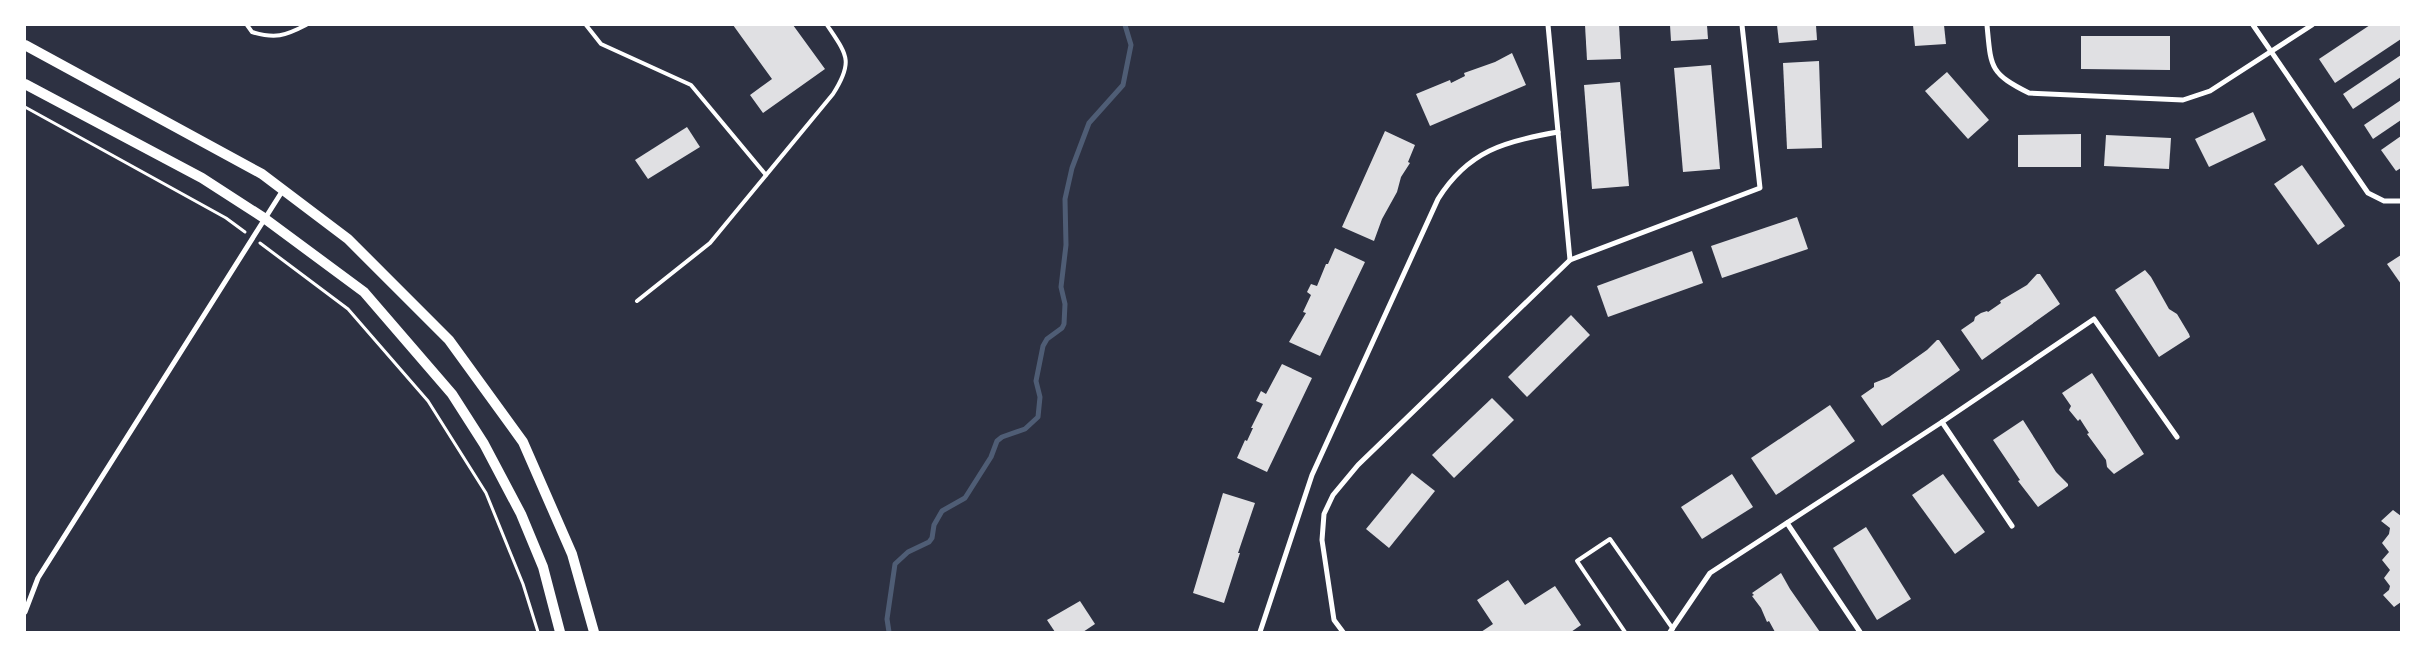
<svg xmlns="http://www.w3.org/2000/svg" width="2426" height="657" viewBox="0 0 2426 657" font-family="'Space Grotesk',sans-serif">
<rect width="100%" height="100%" fill="#2d3142"/>
<g fill="none" stroke-linecap="round" stroke-linejoin="round">
<!-- stream -->
<polyline stroke="#4f5d75" stroke-width="5" points="889,632 887,619 895,564 908,552 929,542 932,538 934,525 942,511 965,498 991,457 997,441 1002,437 1025,429 1038,417 1040,397 1036,381 1043,346 1047,339 1062,328 1064,324 1065,304 1061,287 1066,245 1065,199 1072,168 1089,123 1123,85 1131,45 1125,25"/>
</g>
<!-- building -->
<g fill="#e0e0e3">
<polygon points="733,25 793,25 825,69 763,113 750,95 772,79"/>
<polygon points="1585,25 1619,25 1621,59 1587,60"/>
<polygon points="1670,25 1707,25 1708,39 1671,41"/>
<polygon points="1777,25 1816,25 1817,40 1779,43"/>
<polygon points="1913,25 1944,25 1946,44 1915,46"/>
<polygon points="2370,25 2401,25 2401,39 2335,83 2319,59"/>
<polygon points="2081,36 2170,36 2170,70 2081,69"/>
<polygon points="1512,53 1526,85 1430,126 1416,94 1450,80 1451,83 1465,76 1464,73 1495,62"/>
<polygon points="2401,55 2401,77 2353,109 2343,94"/>
<polygon points="1819,61 1822,148 1787,149 1783,63"/>
<polygon points="1711,65 1720,169 1683,172 1674,68"/>
<polygon points="1947,72 1989,120 1968,139 1925,91"/>
<polygon points="1620,82 1629,186 1592,189 1584,85"/>
<polygon points="2401,100 2401,120 2373,139 2364,125"/>
<polygon points="2253,112 2266,140 2209,167 2195,139"/>
<polygon points="687,127 700,147 648,179 635,160"/>
<polygon points="1385,131 1415,145 1408,162 1410,163 1401,177 1397,192 1382,219 1374,241 1342,227"/>
<polygon points="2081,134 2081,167 2018,167 2018,135"/>
<polygon points="2106,135 2171,138 2169,169 2104,166"/>
<polygon points="2401,136 2401,168 2396,171 2381,150"/>
<polygon points="2302,165 2345,226 2318,245 2274,184"/>
<polygon points="1797,217 1808,249 1722,278 1711,246"/>
<polygon points="1335,248 1365,262 1320,356 1289,342 1306,313 1303,312 1311,295 1307,292 1311,284 1317,286 1326,264 1328,264"/>
<polygon points="1692,251 1703,283 1608,317 1597,286"/>
<polygon points="2401,255 2401,284 2387,264"/>
<polygon points="2145,270 2151,277 2169,309 2177,314 2189,334 2190,337 2159,357 2115,290"/>
<polygon points="2037,274 2040,274 2060,304 1982,360 1961,330 1974,321 1975,317 1981,313 1987,311 1988,312 2001,303 2000,301 2027,285"/>
<polygon points="1571,315 1590,335 1527,397 1508,377"/>
<polygon points="1937,340 1939,340 1960,370 1882,426 1861,396 1874,387 1874,383 1889,377 1927,350"/>
<polygon points="1282,364 1312,378 1267,472 1237,458 1245,440 1247,441 1253,428 1251,428 1263,404 1256,401 1261,391 1266,394"/>
<polygon points="2092,373 2144,454 2114,474 2107,467 2106,460 2087,434 2089,433 2080,419 2078,421 2069,410 2071,406 2062,393"/>
<polygon points="1492,398 1514,420 1454,478 1432,455"/>
<polygon points="1830,405 1855,441 1776,495 1751,458"/>
<polygon points="2023,420 2056,472 2068,484 2068,486 2038,507 2018,481 2020,480 1993,440"/>
<polygon points="1412,473 1435,491 1389,548 1366,529"/>
<polygon points="1732,474 1753,507 1702,539 1681,507"/>
<polygon points="1943,474 1985,532 1955,554 1912,495"/>
<polygon points="1223,493 1255,503 1238,553 1240,553 1224,603 1193,593"/>
<polygon points="2393,510 2401,516 2401,602 2394,607 2383,595 2389,590 2390,586 2384,578 2390,570 2382,560 2389,552 2382,543 2389,534 2390,528 2381,521"/>
<polygon points="1866,527 1911,599 1877,620 1833,548"/>
<polygon points="1781,573 1790,589 1820,632 1775,632 1769,621 1767,622 1761,608 1752,596 1754,595 1752,593"/>
<polygon points="1508,580 1525,605 1555,586 1581,625 1571,632 1481,632 1493,624 1477,600"/>
<polygon points="1080,601 1095,624 1083,632 1055,632 1047,620"/>
</g>
<g fill="none" stroke-linecap="round" stroke-linejoin="round">
<!-- path -->
<g stroke="#fff" stroke-width="3">
<polyline points="25,107 226,218 245,232"/>
<polyline points="260,243 348,309 428,401 486,493 523,584 538,632"/>
</g>
<!-- service -->
<g stroke="#fff" stroke-width="4">
<path d="M247,25L252,32C275,39 285,36 306,25"/>
<polyline points="586,25 601,44 691,85 766,175"/>
<path d="M637,301L710,243L833,94C854,61 847,55 827,25"/>
<polyline points="1625,632 1577,561 1610,539 1673,629"/>
</g>
<!-- minor -->
<g stroke="#fff" stroke-width="5">
<polyline points="1548,25 1570,260"/>
<path d="M1987,25C1991,67 1989,73 2029,93L2183,100L2210,91L2312,25"/>
<polyline points="2253,25 2368,193 2384,201 2401,201"/>
<polyline points="1942,422 2012,526"/>
<polyline points="1787,523 1860,632"/>
<polyline points="25,612 38,578 283,190"/>
<path d="M1260,632L1312,475L1438,199C1468,151 1505,141 1558,132"/>
<polyline points="1343,632 1334,620 1322,540 1324,514 1333,495 1358,465 1570,260 1760,188 1742,25"/>
<polyline points="1670,632 1710,573 1942,422 2094,319 2177,437"/>
</g>
<!-- secondary -->
<g stroke="#fff" stroke-width="10">
<polyline points="25,45 262,174 348,239 449,340 523,442 572,554 594,632"/>
<polyline points="25,84 202,178 264,218 364,292 452,394 484,444 521,514 543,567 560,632"/>
</g>
</g>
<!-- border -->
<rect width="2426" height="657" fill="none" stroke="#ffffff" stroke-width="52"/>
</svg>
